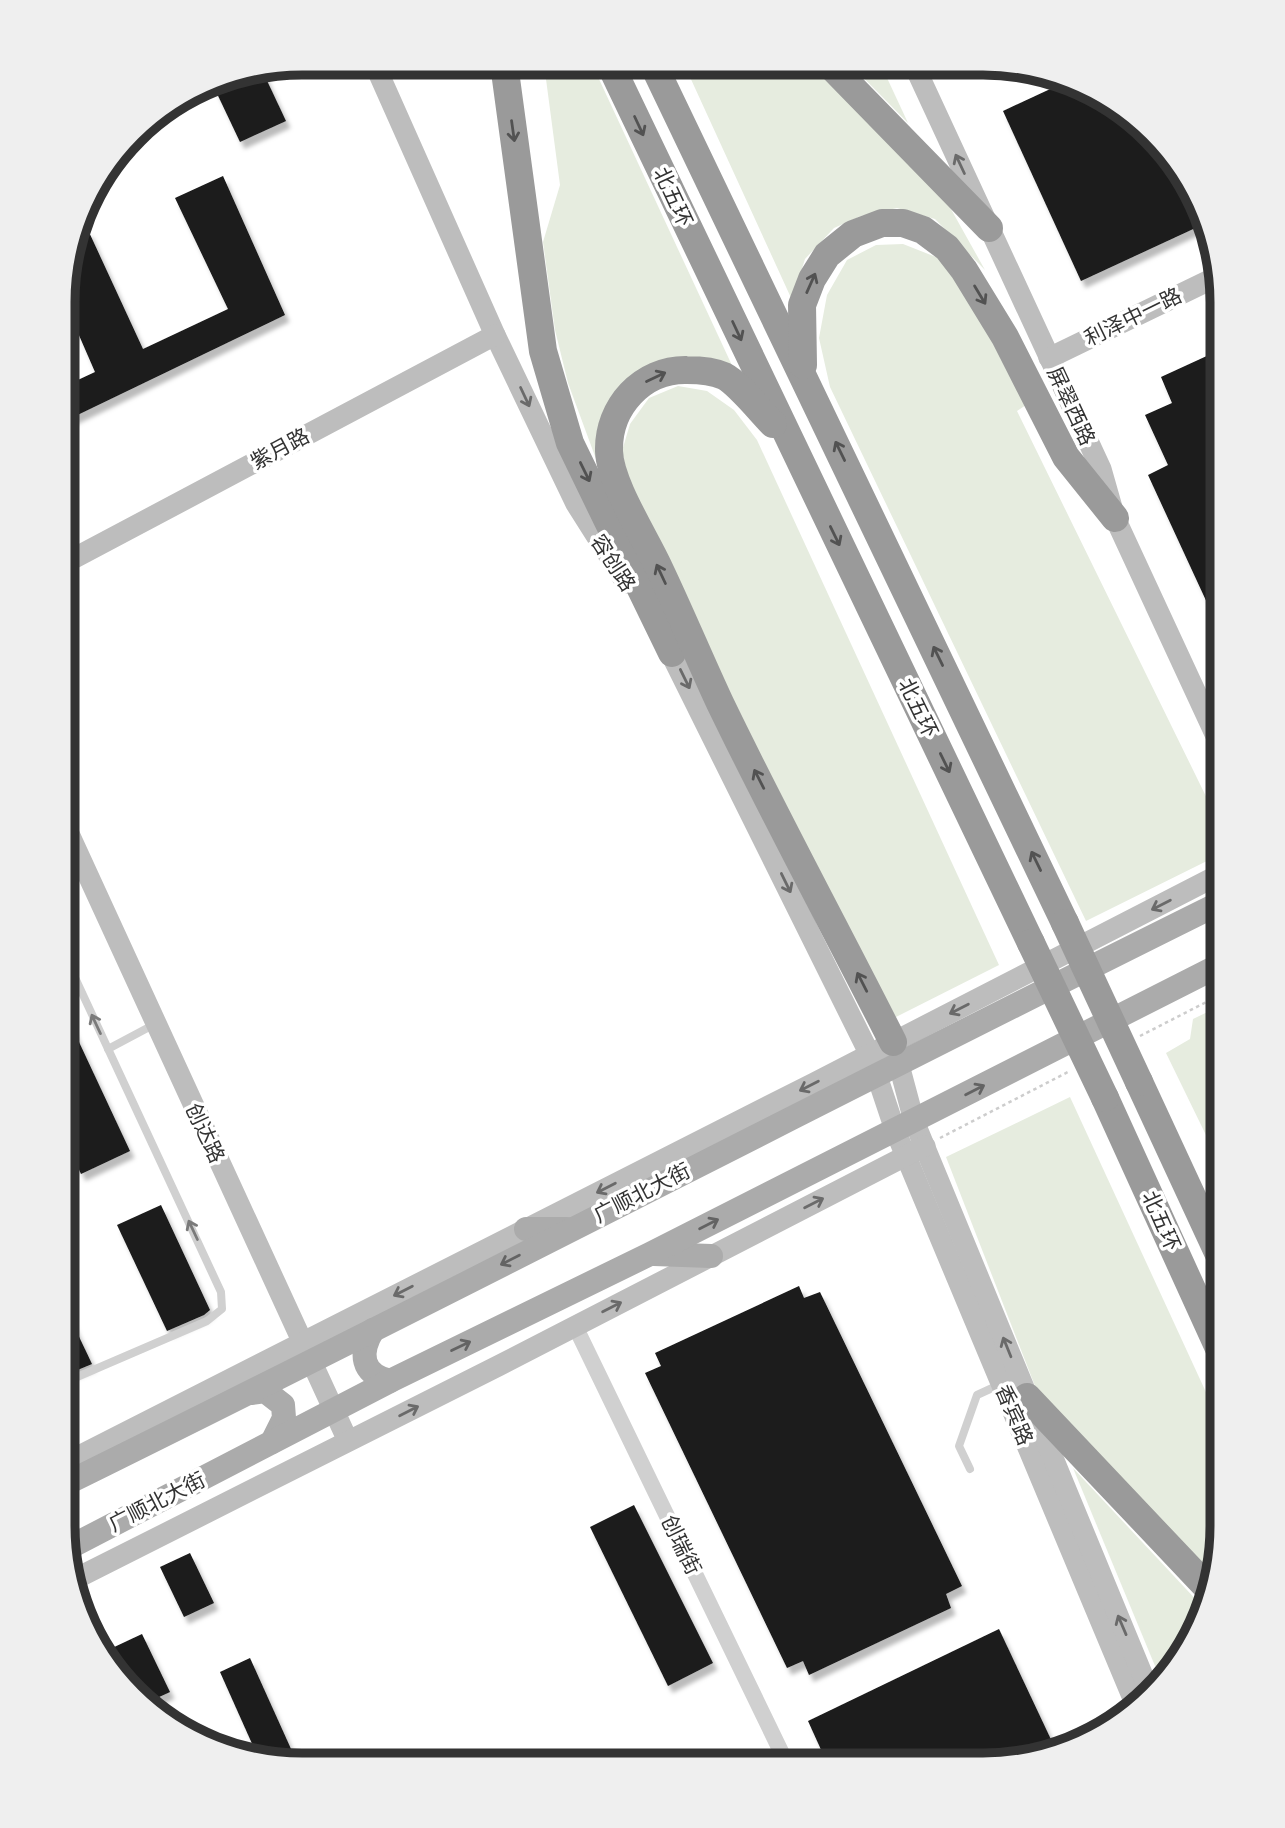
<svg xmlns="http://www.w3.org/2000/svg" width="1285" height="1828" viewBox="0 0 1285 1828" font-family="'Public Sans','Noto Sans SC',sans-serif">
<defs>
<filter id="shadow"><feDropShadow dx="4.5" dy="7" stdDeviation="2" flood-color="#0004"/></filter>
</defs>
<rect width="100%" height="100%" fill="#fff"/>
<!-- green -->
<g fill="#e6ecdf">
<polygon points="544,64 592,64 736,374 708,363 605,414 596,459 568,383 555,330 543,242 560,185"/>
<polygon points="684,64 811,65 947,202 985,270 935,219 897,208 861,216 834,228 805,259 792,300"/>
<polygon points="851,65 881,65 908,123"/>
<polygon points="903,244 941,259 975,301 1026,405 1017,411 1222,829 1219,855 1086,921 830,387 819,338 827,295 847,260 876,245"/>
<polygon points="678,386 707,391 734,410 757,440 999,965 894,1018 738,721 631,491 622,451 630,424 649,398"/>
<polygon points="1222,1005 1222,1168 1166,1053 1190,1039 1193,1019"/>
<polygon points="1070,1097 1222,1427 1221,1542 1210,1576 1035,1386 946,1157"/>
<polygon points="1073,1468 1200,1604 1181,1659 1160,1678"/>
</g>
<!-- building -->
<g fill="#1a1a1a" filter="url(#shadow)">
<polygon points="262,70 286,121 240,142 212,83 225,76"/>
<polygon points="1061,84 1128,112 1198,197 1204,224 1081,281 1003,111"/>
<polygon points="223,176 285,315 65,421 65,386 95,372 65,303 65,271 77,234 88,230 143,349 228,309 175,198"/>
<polygon points="1222,349 1222,601 1209,607 1148,475 1168,465 1145,415 1172,403 1161,377"/>
<polygon points="64,1010 130,1151 81,1174 64,1137"/>
<polygon points="161,1205 210,1310 204,1315 167,1331 117,1225"/>
<polygon points="799,1286 804,1298 820,1292 962,1586 946,1594 951,1608 809,1675 803,1661 787,1668 645,1373 661,1366 655,1353"/>
<polygon points="63,1303 92,1364 63,1376"/>
<polygon points="634,1505 713,1663 668,1686 590,1527"/>
<polygon points="190,1553 214,1603 184,1617 160,1567"/>
<polygon points="999,1629 1055,1748 983,1765 828,1765 808,1721"/>
<polygon points="142,1634 170,1692 146,1703 120,1671 110,1649"/>
<polygon points="250,1658 296,1760 288,1763 271,1763 258,1757 220,1672"/>
</g>
<g fill="none" stroke-linecap="round" stroke-linejoin="round">
<!-- path -->
<g stroke="#cdcdcd" stroke-width="2.5" stroke-dasharray="3.5 3.5" stroke-linecap="butt">
<polyline points="1140,1036 1222,994"/>
<polyline points="940,1138 1068,1072"/>
</g>
<!-- lane -->
<g stroke="#d0d0d0" stroke-width="8">
<polyline points="108,1049 155,1024"/>
<polyline points="63,1383 207,1321 222,1309 221,1292 64,954"/>
<polyline points="970,1469 959,1446 977,1395 1001,1384"/>
</g>
<!-- street -->
<polyline stroke="#d0d0d0" stroke-width="16" points="575,1326 787,1764"/>
<!-- secondary -->
<g stroke="#bdbdbd" stroke-width="21">
<polyline points="374,63 495,335 576,504 626,583"/>
<polyline points="914,65 1101,469 1115,518 1222,749"/>
<polyline points="1049,358 1216,277"/>
<polyline points="65,563 495,335"/>
<polyline points="665,642 870,1055 895,1130 1134,1701"/>
<polyline points="64,823 348,1441"/>
<polyline points="895,1050 914,1121 1148,1688"/>
<polyline points="63,1464 814,1083 1222,873"/>
<polyline points="75,1579 498,1366 925,1146"/>
</g>
<!-- primary -->
<g stroke="#ababab" stroke-width="24">
<polyline points="526,1229 567,1229"/>
<polyline points="654,1254 711,1256"/>
<path d="M373,1330C359,1353 361,1374 390,1381"/>
<polyline points="251,1393 265,1391 283,1405 284,1418 272,1442"/>
<path d="M63,1485C451,1294 834,1094 1222,902"/>
<polyline points="68,1548 390,1381 650,1254 1222,964"/>
</g>
<!-- highway -->
<g stroke="#9a9a9a" stroke-width="28">
<polyline points="504,64 543,351 570,443 672,653"/>
<polyline points="610,64 1031,943"/>
<polyline points="653,64 1065,923"/>
<polyline points="830,65 989,228"/>
<polyline points="803,365 802,305 812,279 827,255 853,234 882,223 903,223 923,230 947,248 964,270 1005,337 1066,457 1115,518"/>
<path d="M773,424C761,412 738,383 724,376C713,371 699,370 687,370C642,369 608,407 609,451C610,484 645,537 659,568C680,612 699,658 720,703C775,817 836,929 893,1042"/>
<polyline points="1139,1082 1222,1261"/>
<polyline points="1105,1098 1222,1355"/>
<polyline points="1027,1397 1206,1586"/>
</g>
<!-- highway-bridge -->
<g stroke="#9a9a9a" stroke-width="28">
<polyline points="1065,923 1139,1082"/>
<polyline points="1031,943 1105,1098"/>
</g>
</g>
<!-- one-way arrows -->
<defs><path id="oneway-shaft" d="M-6 0H5M1.5-3L5.5 0L1.5 3" fill="none" stroke-width="1.6" stroke-linecap="round" stroke-linejoin="round" transform="scale(1.75)"/></defs>
<g stroke="#525252">
<use href="#oneway-shaft" transform="translate(639 126) rotate(65)"/>
<use href="#oneway-shaft" transform="translate(513 131) rotate(82)"/>
<use href="#oneway-shaft" transform="translate(811 283) rotate(-66)"/>
<use href="#oneway-shaft" transform="translate(980 295) rotate(59)"/>
<use href="#oneway-shaft" transform="translate(737 331) rotate(65)"/>
<use href="#oneway-shaft" transform="translate(656 377) rotate(-25)"/>
<use href="#oneway-shaft" transform="translate(840 451) rotate(-116)"/>
<use href="#oneway-shaft" transform="translate(585 472) rotate(64)"/>
<use href="#oneway-shaft" transform="translate(835 536) rotate(64)"/>
<use href="#oneway-shaft" transform="translate(661 574) rotate(-115)"/>
<use href="#oneway-shaft" transform="translate(938 656) rotate(-116)"/>
<use href="#oneway-shaft" transform="translate(945 763) rotate(64)"/>
<use href="#oneway-shaft" transform="translate(759 779) rotate(-117)"/>
<use href="#oneway-shaft" transform="translate(1036 861) rotate(-116)"/>
<use href="#oneway-shaft" transform="translate(862 982) rotate(-117)"/>
</g>
<g stroke="#6a6a6a">
<use href="#oneway-shaft" transform="translate(960 164) rotate(-115)"/>
<use href="#oneway-shaft" transform="translate(525 397) rotate(65)"/>
<use href="#oneway-shaft" transform="translate(685 679) rotate(64)"/>
<use href="#oneway-shaft" transform="translate(786 883) rotate(64)"/>
<use href="#oneway-shaft" transform="translate(1161 905) rotate(153)"/>
<use href="#oneway-shaft" transform="translate(959 1009) rotate(153)"/>
<use href="#oneway-shaft" transform="translate(809 1086) rotate(153)"/>
<use href="#oneway-shaft" transform="translate(606 1188) rotate(153)"/>
<use href="#oneway-shaft" transform="translate(814 1203) rotate(-27)"/>
<use href="#oneway-shaft" transform="translate(403 1291) rotate(153)"/>
<use href="#oneway-shaft" transform="translate(612 1307) rotate(-27)"/>
<use href="#oneway-shaft" transform="translate(1007 1347) rotate(-112)"/>
<use href="#oneway-shaft" transform="translate(409 1411) rotate(-27)"/>
<use href="#oneway-shaft" transform="translate(1122 1625) rotate(-113)"/>
</g>
<g stroke="#7a7a7a">
<use href="#oneway-shaft" transform="translate(96 1024) rotate(-115)"/>
<use href="#oneway-shaft" transform="translate(193 1230) rotate(-115)"/>
</g>
<g stroke="#636363">
<use href="#oneway-shaft" transform="translate(975 1090) rotate(-27)"/>
<use href="#oneway-shaft" transform="translate(709 1224) rotate(-27)"/>
<use href="#oneway-shaft" transform="translate(510 1260) rotate(153)"/>
<use href="#oneway-shaft" transform="translate(461 1346) rotate(-26)"/>
</g>
<g text-anchor="middle" stroke-width="7" stroke-linejoin="round" paint-order="stroke">
<!-- street labels -->
<g font-size="21" fill="#333" stroke="#fff">
<text transform="translate(673 197) rotate(65)" y="7">北五环</text>
<text transform="translate(1133 317) rotate(-26)" y="7">利泽中一路</text>
<text transform="translate(1071 406) rotate(65)" y="7">屏翠西路</text>
<text transform="translate(280 449) rotate(-28)" y="7">紫月路</text>
<text transform="translate(613 563) rotate(57)" y="7">容创路</text>
<text transform="translate(918 708) rotate(64)" y="7">北五环</text>
<text transform="translate(205 1133) rotate(65)" y="7">创达路</text>
<text transform="translate(642 1193) rotate(-27)" y="7">广顺北大街</text>
<text transform="translate(1161 1221) rotate(66)" y="7">北五环</text>
<text transform="translate(1014 1415) rotate(67)" y="7">香宾路</text>
<text transform="translate(157 1502) rotate(-27)" y="7">广顺北大街</text>
<text transform="translate(681 1545) rotate(64)" y="7">创瑞街</text>
</g>
</g>
<!-- crop -->
<path d="M0 0H1285V1828H0ZM302 75H983A227 227 0 0 1 1210 302V1526A227 227 0 0 1 983 1753H302A227 227 0 0 1 75 1526V302A227 227 0 0 1 302 75Z" fill="#efefef" fill-rule="evenodd"/>
<path fill="none" stroke="#333" stroke-width="9" d="M302 75H983A227 227 0 0 1 1210 302V1526A227 227 0 0 1 983 1753H302A227 227 0 0 1 75 1526V302A227 227 0 0 1 302 75Z"/>
</svg>
